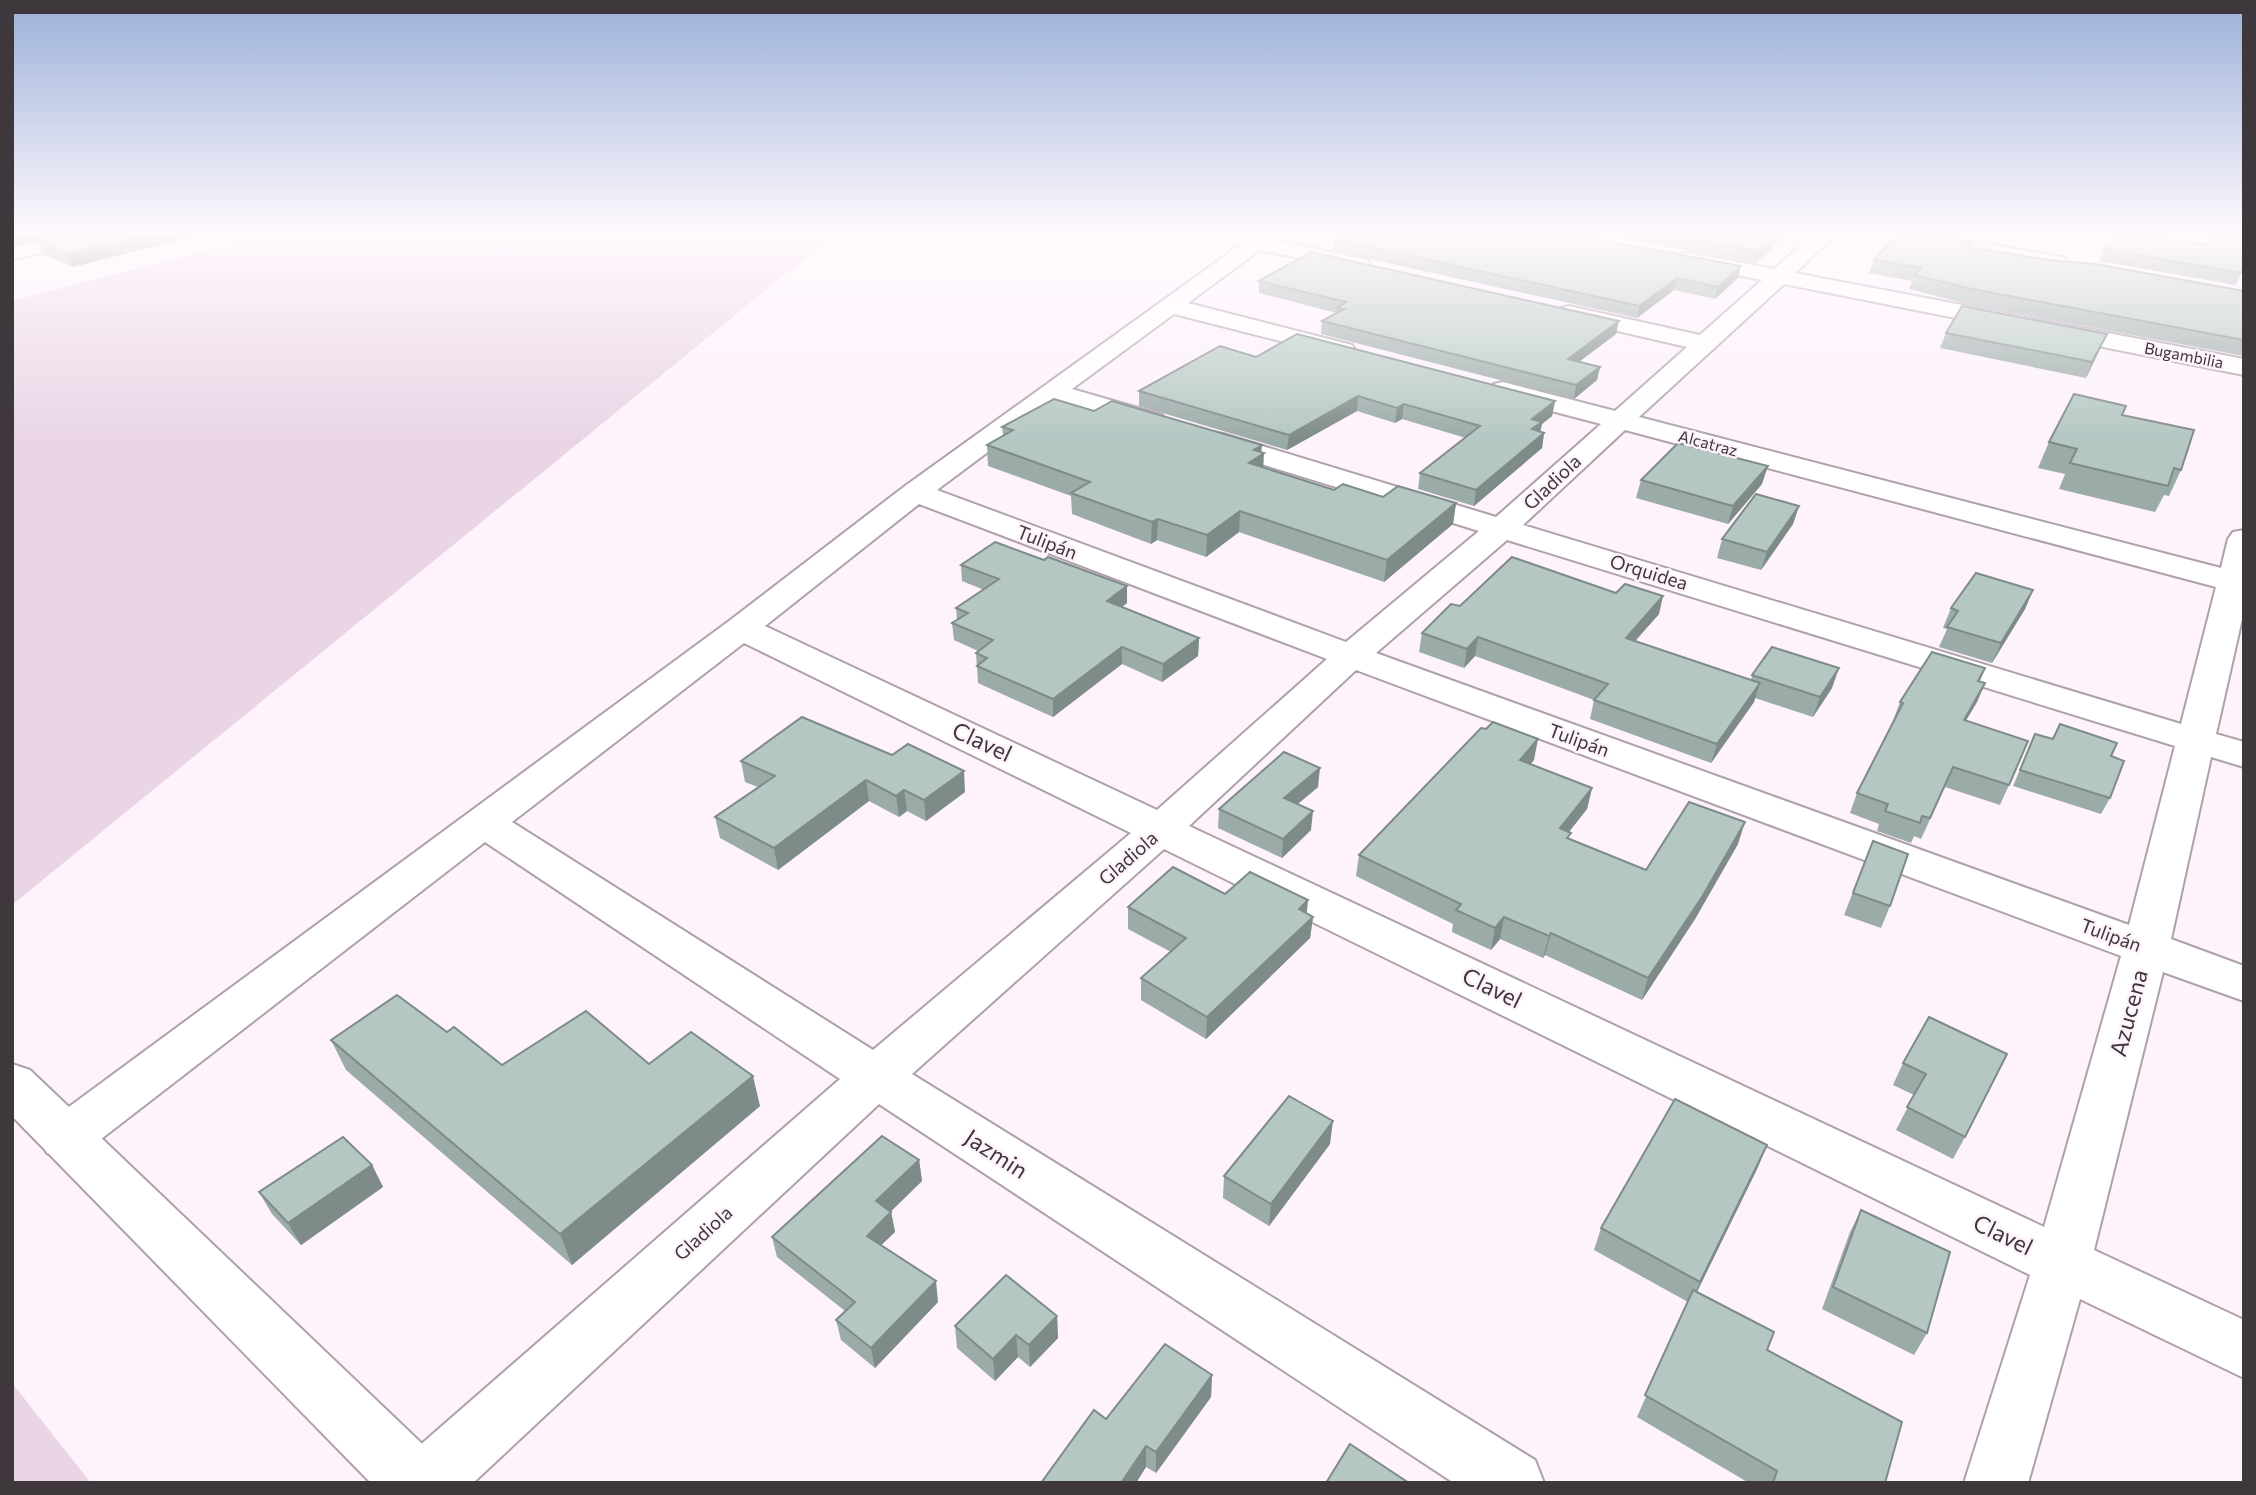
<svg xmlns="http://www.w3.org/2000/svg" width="2256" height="1495" viewBox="0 0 2256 1495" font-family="Commissioner,sans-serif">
<rect width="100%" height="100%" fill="#fef2fb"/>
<!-- green -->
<g fill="#e9d5e5">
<polygon points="277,232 837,232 12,905 12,301"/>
<polygon points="12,1383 91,1483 12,1483"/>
</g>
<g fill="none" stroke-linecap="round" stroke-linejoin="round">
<!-- minor casing -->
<g stroke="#aea0ac" stroke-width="4">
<g id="minor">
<polygon points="79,232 113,232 110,236 12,260 12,248"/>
<path d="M1258,232H1281L1273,240L1368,260L1371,265L1368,270L1360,271L1260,250L1188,303L1352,345L1355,350L1352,355L1343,357L1174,314L1072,389L1162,415L1166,421L1162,427L1152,429L1056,401L937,490L1346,642L1479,531L1203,446L1199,440L1203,434L1213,432L1223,434L1496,517L1601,424L1494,396L1490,390L1494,384L1503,382L1615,411L1687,347L1561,318L1557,313L1561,308L1569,306L1700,335L1762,280L1681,264L1678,259L1681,254L1689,253L1774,269L1816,232H1838L1795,273L2244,359V375L1784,284L1639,417L2221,568L2228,539L2233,532L2244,530V610L2216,734L2244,742V767L2211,757L2171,939L2244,966V1001L2163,972L2094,1250L2244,1320V1378L2080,1299L2028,1483H1964L2030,1275L1164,849L912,1074L1535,1460L1544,1483H1454L879,1104L473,1483H394L403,1460L840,1079L485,842L83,1153L65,1159L47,1153L39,1138L47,1123L729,621L905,486ZM1625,430L2216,587L2181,724L1523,525ZM919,504L1327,659L1157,810L765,626ZM1507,540L2175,746L2129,925L1376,653ZM744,643L1131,833L873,1050L512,822ZM1356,670L2121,956L2044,1227L1189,826Z"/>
<polygon points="1875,232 1919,232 2056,256 2064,257 2067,262 2064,267 2056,268 1885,238 1878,236"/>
</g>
</g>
<!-- tertiary casing -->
<g stroke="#aea0ac" stroke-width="4">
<polygon id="tertiary" points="12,1064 30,1070 439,1460 448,1483 371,1483 12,1116"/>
</g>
<!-- minor -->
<use href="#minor" fill="#fff" fill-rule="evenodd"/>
<!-- tertiary -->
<use href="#tertiary" fill="#fff" fill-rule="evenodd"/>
</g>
<!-- wall -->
<g fill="#9baba8">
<polygon points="81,232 73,267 44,255 38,242"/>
<polygon points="1590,232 1785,232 1784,237 1755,263"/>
<polygon points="2213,232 2244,232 2241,273 2236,285 2099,261 2104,249 2208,245"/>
<polygon points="1334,239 1738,278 1715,299 1674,290 1637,318 1333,251"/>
<polygon points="1970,248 2244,291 2244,356 1967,304 1909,289 1912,281 1869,273 1874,260"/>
<polygon points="1259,281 1616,334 1579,362 1600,367 1597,380 1574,399 1321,334 1322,321 1337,313 1259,293"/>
<polygon points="1946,333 2107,334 2100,349 2086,378 1940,348"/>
<polygon points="1256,357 1555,401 1552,416 1542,424 1540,432 1544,433 1542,448 1474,506 1418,489 1420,473 1466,438 1402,419 1395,423 1357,411 1287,450 1139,406 1139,391"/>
<polygon points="1094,411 1261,452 1263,468 1334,490 1383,497 1456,503 1453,524 1384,582 1239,532 1206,557 1157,540 1151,544 1072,514 1071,496 988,466 987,445 1003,436 1002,427"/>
<polygon points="2122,415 2181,470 2169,496 2164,495 2155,512 2059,489 2065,474 2038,468 2049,442"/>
<polygon points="1641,480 1762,484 1728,524 1636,498"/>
<polygon points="1799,506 1793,524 1761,570 1717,558 1722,539"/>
<polygon points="961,565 1127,603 1122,607 1199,638 1198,656 1162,682 1122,664 1053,717 978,683 976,653 978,651 954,640 952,623 957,620 956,608 984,590 962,581"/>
<polygon points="2033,590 2025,609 1992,663 1939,647 1947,629 1943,628 1951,608"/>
<polygon points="1460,606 1659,614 1635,641 1751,680 1752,675 1832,688 1813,717 1755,698 1754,702 1711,763 1590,719 1594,700 1475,656 1464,668 1419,652 1422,633"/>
<polygon points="1985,668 1980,681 1985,683 1977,702 1966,720 2009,785 2000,805 1945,787 1921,839 1914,836 1911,843 1877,831 1879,824 1850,813 1857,793 1894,722 1893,721 1900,702"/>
<polygon points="2035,734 2111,756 2110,798 2101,814 2013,786"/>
<polygon points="1534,760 1530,764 1592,788 1587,809 1569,832 1569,839 1646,870 1738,844 1695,919 1642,1000 1545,955 1543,958 1500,939 1491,950 1452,932 1453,924 1356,876 1359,855"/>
<polygon points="741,761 965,792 926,821 907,811 899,817 869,801 778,870 720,838 715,817 758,787 745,782"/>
<polygon points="1318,787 1298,804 1311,830 1282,858 1218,828 1219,809"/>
<polygon points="1873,841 1890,906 1881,928 1844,915"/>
<polygon points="1225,894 1307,914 1313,917 1310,938 1206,1039 1141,1000 1141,978 1171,952 1128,929 1128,907"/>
<polygon points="1929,1017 1965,1137 1953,1159 1896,1130 1914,1095 1893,1085 1903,1063"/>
<polygon points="447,1032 502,1065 649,1064 760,1106 572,1265 346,1070 331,1040"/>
<polygon points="1330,1144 1269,1226 1223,1198 1224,1176"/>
<polygon points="919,1160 922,1181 891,1211 895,1232 881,1245 938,1302 875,1368 841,1340 836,1320 845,1311 777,1257 772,1237"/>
<polygon points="372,1165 383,1187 301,1245 272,1214 259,1192"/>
<polygon points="1758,1167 1697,1292 1767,1350 1885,1483 1749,1483 1637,1417 1688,1302 1594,1250 1601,1228"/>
<polygon points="1861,1210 1927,1333 1914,1355 1822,1309 1850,1232"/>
<polygon points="1057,1316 1058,1338 1030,1367 1018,1357 995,1381 957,1348 955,1326"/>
<polygon points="1212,1375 1211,1397 1156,1473 1146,1467 1136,1483 1041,1483 1106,1419"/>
</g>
<!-- shaded-wall -->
<g fill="#7e8b88">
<polygon points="12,232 69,232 12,246"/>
<polygon points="157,232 212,232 73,267 67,254"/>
<polygon points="1781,232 1785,232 1784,237 1755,263 1758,251"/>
<polygon points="1741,266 1738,278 1715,299 1718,287"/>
<polygon points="1677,278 1674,290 1637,318 1639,306"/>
<polygon points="1619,321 1616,334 1565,372 1568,359"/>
<polygon points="2107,334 2100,349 2086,378 2092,362"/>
<polygon points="1600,367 1597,380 1574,399 1576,385"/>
<polygon points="1358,396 1357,411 1287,450 1289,435"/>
<polygon points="1555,401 1552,416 1542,424 1539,437 1544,433 1542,448 1474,506 1476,490 1530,445 1532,419"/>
<polygon points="1404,404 1402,419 1395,423 1397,408"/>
<polygon points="1262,445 1261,455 1264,453 1263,473 1249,463 1254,450"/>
<polygon points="1768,466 1762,484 1728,524 1733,506"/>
<polygon points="1456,503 1453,524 1384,582 1387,560"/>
<polygon points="1799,506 1793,524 1761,570 1767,552"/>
<polygon points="1240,511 1239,532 1206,557 1207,535"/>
<polygon points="1158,519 1157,540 1151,544 1152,522"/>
<polygon points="1127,586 1127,603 1107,618 1107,601"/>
<polygon points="2033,590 2025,609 1992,663 2001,643"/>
<polygon points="1663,596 1659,614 1621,657 1626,638"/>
<polygon points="1478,637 1475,656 1464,668 1467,649"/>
<polygon points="1199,638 1198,656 1162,682 1163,664"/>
<polygon points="1122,647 1122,664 1053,717 1053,699"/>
<polygon points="1839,668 1832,688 1813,717 1820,697"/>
<polygon points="1760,683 1754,702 1711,763 1717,744"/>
<polygon points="1985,683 1977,702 1955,739 1964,720"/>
<polygon points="1538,739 1534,760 1516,781 1520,760"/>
<polygon points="1320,768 1318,787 1282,817 1284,798"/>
<polygon points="964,771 965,792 926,821 924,800"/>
<polygon points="866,780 869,801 778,870 774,848"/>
<polygon points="1592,788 1587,809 1555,849 1560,828"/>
<polygon points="904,790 907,811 899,817 896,796"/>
<polygon points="1313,811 1311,830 1282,858 1283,839"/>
<polygon points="1745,822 1738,844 1695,919 1642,1000 1648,978"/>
<polygon points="1308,900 1306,922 1299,909"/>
<polygon points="1313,917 1310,938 1206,1039 1207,1017"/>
<polygon points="1504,917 1500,939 1491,950 1495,928"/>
<polygon points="1551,933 1545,955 1543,958 1549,936"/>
<polygon points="753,1076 760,1106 572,1265 560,1234"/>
<polygon points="1333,1121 1330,1144 1269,1226 1271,1204"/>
<polygon points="1767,1145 1758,1167 1691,1304 1700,1282"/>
<polygon points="919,1160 922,1181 880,1222 876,1201"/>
<polygon points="372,1165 383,1187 301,1245 288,1223"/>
<polygon points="891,1212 895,1232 870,1256 867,1236"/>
<polygon points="936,1281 938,1302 875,1368 871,1348"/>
<polygon points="1057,1316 1058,1338 1030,1367 1029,1345"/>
<polygon points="1016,1335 1018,1357 995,1381 993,1359"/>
<polygon points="1212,1375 1211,1397 1156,1473 1156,1452"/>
<polygon points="1146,1446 1146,1467 1136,1483 1121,1483"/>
</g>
<!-- building -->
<g fill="#b4c7c3" stroke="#7e8b88" stroke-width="2">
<polygon points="81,232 157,232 67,254 38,242"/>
<polygon points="1348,232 1559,232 1741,266 1718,287 1677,278 1639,306 1334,239"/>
<polygon points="1651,232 1781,232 1758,251"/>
<polygon points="1900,232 1911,232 1972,243 1968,247 2050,260 2095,264 2244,291 2244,340 1972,289 1914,275 1921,268 1874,260"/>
<polygon points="2114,232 2208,245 2213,232 2244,232 2244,266 2241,273 2104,249"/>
<polygon points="1311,252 1619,321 1568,359 1600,367 1576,385 1322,321 1344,309 1337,308 1346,302 1259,281"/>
<polygon points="1962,306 2107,334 2092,362 1946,333"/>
<polygon points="1297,334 1555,401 1532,419 1542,422 1532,429 1544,433 1476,490 1420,473 1480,426 1404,404 1397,408 1358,396 1289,435 1139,391 1220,346 1256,357"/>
<polygon points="2074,394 2126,406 2122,415 2194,430 2181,470 2174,468 2168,486 2070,463 2077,449 2049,442"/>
<polygon points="1054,399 1094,411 1112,401 1262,445 1254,450 1264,453 1249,463 1334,490 1343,484 1383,497 1398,486 1456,503 1387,560 1240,511 1207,535 1158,519 1152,522 1071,493 1090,482 987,445 1013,430 1002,427"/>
<polygon points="1678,443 1768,466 1733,506 1641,480"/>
<polygon points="1756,494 1799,506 1767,552 1722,539"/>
<polygon points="995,542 1044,560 1048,557 1127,586 1107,601 1199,638 1163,664 1122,647 1053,699 977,666 987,658 976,653 993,640 952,623 968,613 956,608 999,579 961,565"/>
<polygon points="1512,557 1616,593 1625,584 1663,596 1626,638 1760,683 1717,744 1594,700 1608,684 1478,637 1467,649 1422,633 1451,604 1460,606"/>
<polygon points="1976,573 2033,590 2001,643 1947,627 1958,611 1951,608"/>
<polygon points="1772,647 1839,668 1820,697 1752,675"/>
<polygon points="1932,652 1985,668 1978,681 1985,683 1964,720 2028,741 2009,785 1953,767 1930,818 1922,816 1920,823 1885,811 1888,804 1857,793 1903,703 1900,702"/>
<polygon points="802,717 892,755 908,744 964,771 924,800 904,790 896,796 866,780 774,848 715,817 775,776 741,761"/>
<polygon points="1493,722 1538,739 1520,760 1592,788 1560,828 1571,833 1567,838 1646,870 1689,802 1745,822 1702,897 1648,978 1551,933 1549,936 1504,917 1495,928 1456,910 1461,904 1359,855 1481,728 1486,729"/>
<polygon points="2060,724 2117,743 2111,756 2124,761 2110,798 2020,770 2035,734 2053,739"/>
<polygon points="1284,752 1320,768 1284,798 1313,811 1283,839 1219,809"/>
<polygon points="1873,841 1908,854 1890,906 1853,893"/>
<polygon points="1173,867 1225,894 1250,872 1308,900 1299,909 1313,917 1207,1017 1141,978 1186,938 1128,907"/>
<polygon points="397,995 447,1032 454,1027 502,1065 586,1011 649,1064 691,1032 753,1076 560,1234 331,1040"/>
<polygon points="1929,1017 2007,1054 1965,1137 1907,1107 1926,1074 1903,1063"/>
<polygon points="1289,1096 1333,1121 1271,1204 1224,1176"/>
<polygon points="1675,1099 1767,1145 1700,1282 1601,1228"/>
<polygon points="882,1136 919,1160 876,1201 891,1212 867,1236 936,1281 871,1348 836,1320 855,1302 772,1237"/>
<polygon points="343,1137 372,1165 288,1223 259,1192"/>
<polygon points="1861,1210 1950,1252 1927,1333 1833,1287"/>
<polygon points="1006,1275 1057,1316 1029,1345 1016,1335 993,1359 955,1326"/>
<polygon points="1693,1290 1774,1332 1767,1350 1902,1422 1885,1483 1773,1483 1777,1471 1645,1395"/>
<polygon points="1165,1344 1212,1375 1156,1452 1146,1446 1121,1483 1041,1483 1094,1410 1106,1419"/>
<polygon points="1350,1444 1409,1483 1326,1483"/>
</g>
<!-- sky -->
<linearGradient id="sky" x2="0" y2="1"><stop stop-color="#9bb0d9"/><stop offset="0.53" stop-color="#fff9fd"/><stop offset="1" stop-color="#fff9fd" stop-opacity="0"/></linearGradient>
<rect width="2256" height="441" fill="url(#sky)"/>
<g text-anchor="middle" stroke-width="5" stroke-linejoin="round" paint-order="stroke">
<!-- far-street labels -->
<g font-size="16" fill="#3e383d" stroke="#fef2fb">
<text transform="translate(2184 355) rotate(11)" y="6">Bugambilia</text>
<text transform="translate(1708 443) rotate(15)" y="6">Alcatraz</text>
</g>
<!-- street labels -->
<g font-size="19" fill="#3e383d" stroke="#fef2fb">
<text transform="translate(1552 482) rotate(-43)" y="7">Gladiola</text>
<text transform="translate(1047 542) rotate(21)" y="7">Tulipán</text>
<text transform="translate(1649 572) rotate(17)" y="7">Orquidea</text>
<text transform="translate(1579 740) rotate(20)" y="7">Tulipán</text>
<text transform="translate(1128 858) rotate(-41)" y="7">Gladiola</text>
<text transform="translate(2111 935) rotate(20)" y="7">Tulipán</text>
<text transform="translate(703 1233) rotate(-42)" y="7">Gladiola</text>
</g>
<!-- near-street labels -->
<g font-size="23" fill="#3e383d" stroke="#fef2fb">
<text transform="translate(982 742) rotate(25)" y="8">Clavel</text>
<text transform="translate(1492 988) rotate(26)" y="8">Clavel</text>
<text transform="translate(2129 1013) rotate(-75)" y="8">Azucena</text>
<text transform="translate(996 1154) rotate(33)" y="8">Jazmin</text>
<text transform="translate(2003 1235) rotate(26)" y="8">Clavel</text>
</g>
</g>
<!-- border -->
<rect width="2256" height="1495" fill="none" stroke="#3e383d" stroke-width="28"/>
</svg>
